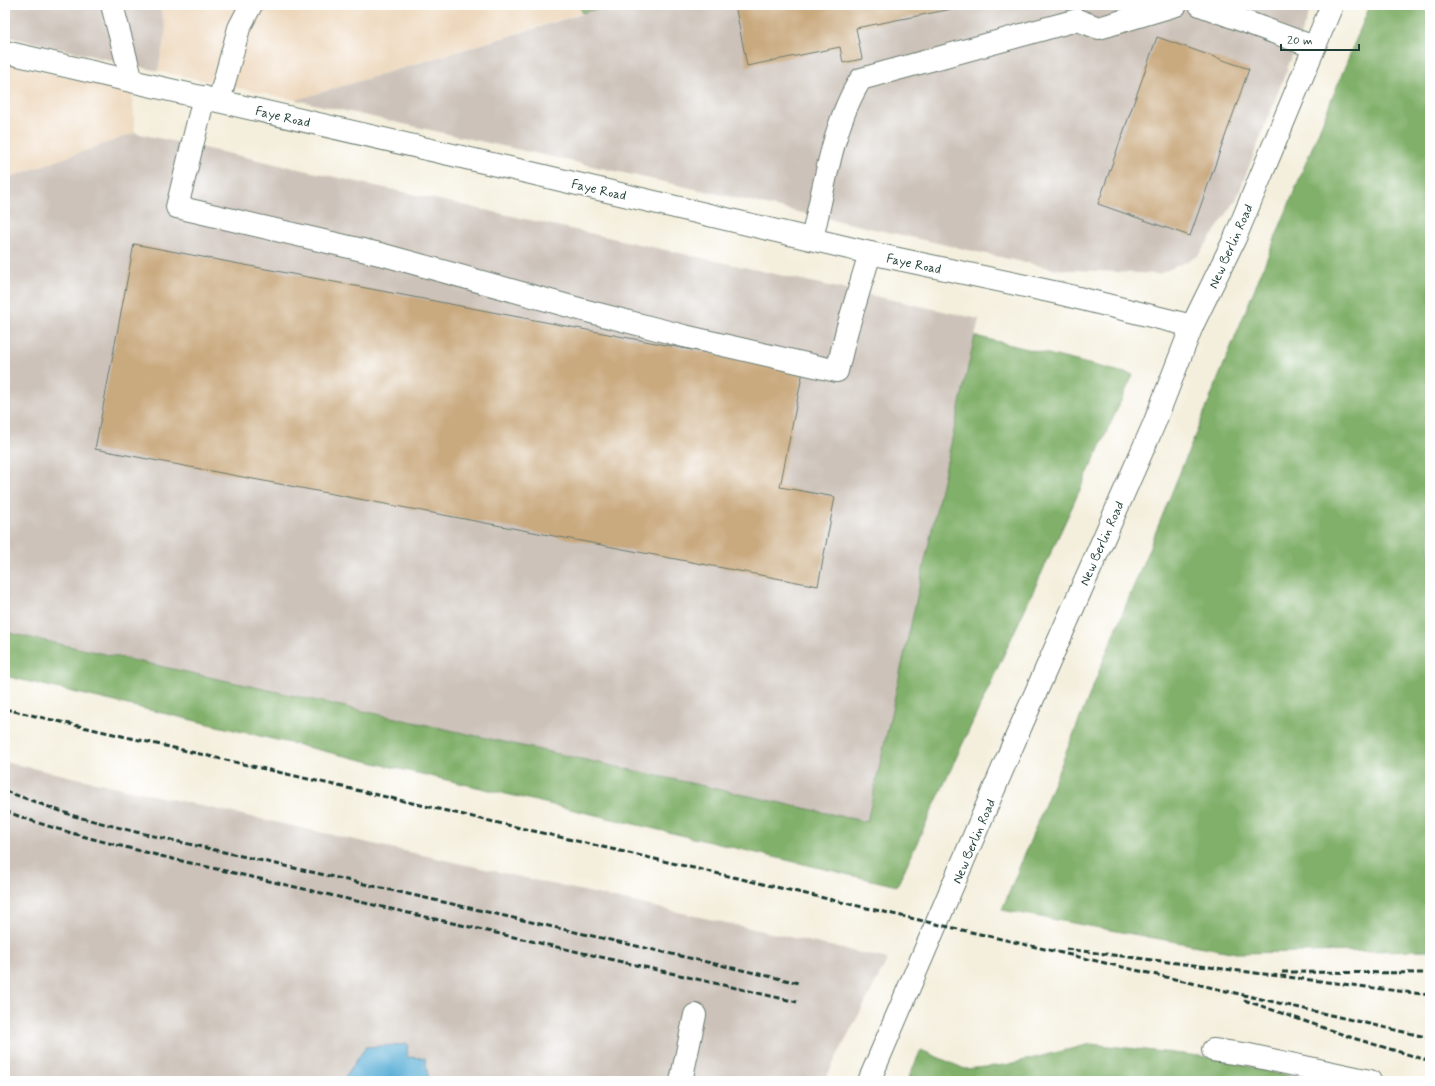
<svg xmlns="http://www.w3.org/2000/svg" width="1435" height="1086" viewBox="0 0 1435 1086" font-family="Mynerve,sans-serif">
<rect width="100%" height="100%" fill="#fff"/>
<filter id="ink" filterUnits="userSpaceOnUse"><feTurbulence type="fractalNoise" baseFrequency=".025" numOctaves="2"/><feDisplacementMap in="SourceGraphic" scale="8" xChannelSelector="R" yChannelSelector="G"/><feConvolveMatrix kernelMatrix="1 2 1 2 8 2 1 2 1" color-interpolation-filters="sRGB"/></filter>
<filter id="wash" filterUnits="userSpaceOnUse"><feTurbulence type="fractalNoise" baseFrequency=".012" numOctaves="4" result="noise"/><feDisplacementMap in="SourceGraphic" scale="16" xChannelSelector="R" yChannelSelector="G"/><feGaussianBlur stdDeviation="0.9" result="paint"/><feColorMatrix in="noise" values="0 0 0 0 0 0 0 0 0 0 0 0 0 0 0 0 0 1.4 0 .05"/><feComposite in="paint" operator="in"/></filter>
<g filter="url(#wash)">
<rect width="100%" height="100%" fill="#f4efdd"/>
<!-- built -->
<g fill="#edd7bb">
<polygon points="159,5 580,5 582,13 296,100 158,71 166,29"/>
<polygon points="5,63 132,92 135,133 5,179"/>
</g>
<!-- industrial -->
<g fill="#ccc2b9">
<polygon points="5,5 159,5 166,29 158,71 5,36"/>
<polygon points="611,5 1312,5 1236,200 1198,256 1159,274 1054,269 296,100"/>
<polygon points="135,133 979,319 867,822 5,632 5,179"/>
<polygon points="5,762 888,959 824,1081 5,1081"/>
</g>
<!-- forest -->
<g fill="#81b06a" stroke="#50764f">
<polygon points="580,5 611,5 582,13"/>
<polygon points="1370,5 1430,5 1430,950 1236,953 1002,910"/>
<polygon points="975,336 1133,375 897,886 5,676 5,632 867,822"/>
<polygon points="1091,1044 1209,1057 1314,1081 907,1081 921,1050 965,1069 1005,1065"/>
</g>
<!-- water -->
<polygon fill="#5aaed6" stroke="#3c7685" points="408,1044 407,1057 425,1058 429,1081 342,1081 366,1047"/>
<g id="blocks">
<!-- building -->
<g fill="#c9a97e">
<polygon points="735,5 966,5 967,6 856,28 862,59 843,63 840,47 747,66"/>
<polygon points="1157,37 1249,69 1190,236 1098,204"/>
<polygon points="134,244 803,371 780,487 835,497 818,586 95,449"/>
</g>
</g>
</g>
<g filter="url(#ink)">
<use href="#blocks" fill-opacity="0" stroke="#6a7b6f" stroke-width="1"/>
<g fill="none" stroke-linecap="round" stroke-linejoin="round">
<!-- minor casing -->
<g stroke="#6a7b6f" stroke-width="24">
<g id="minor">
<polyline points="112,5 132,81"/>
<polyline points="1200,5 1314,47"/>
<polyline points="5,52 514,169 870,253 1058,293 1192,326"/>
<polyline points="204,97 177,207 384,255 583,310 684,336 837,371 847,330 870,253"/>
<polyline points="219,101 239,28 251,5"/>
<path d="M812,239C824,189 833,122 861,79L1077,20L1099,28L1176,5"/>
<polyline points="1213,1050 1249,1055 1370,1081"/>
<polyline points="681,1081 695,1015"/>
<polyline points="869,1081 1021,726 1154,424 1192,326 1235,238 1332,5"/>
</g>
</g>
<!-- minor -->
<use href="#minor" stroke="#fff" stroke-width="22"/>
<!-- rail -->
<g stroke="#1f3d34" stroke-width="3" stroke-dasharray="6 3" stroke-linecap="butt">
<polyline points="5,709 1430,1038"/>
<polyline points="5,791 74,816 136,832 799,983"/>
<path d="M5,811C59,832 117,845 173,859L797,1002"/>
<polyline points="1066,949 1430,995"/>
<polyline points="1282,972 1430,973"/>
<polyline points="1244,1000 1353,1038 1430,1061"/>
</g>
</g>
</g>
<g text-anchor="middle" stroke-width="3.5" stroke-linejoin="round" paint-order="stroke">
<!-- street labels -->
<g font-size="13" fill="#1f3d34" stroke="#fff">
<text transform="translate(283 116) rotate(13)" y="5">Faye Road</text>
<text transform="translate(599 189) rotate(13)" y="5">Faye Road</text>
<text transform="translate(1230 246) rotate(-66)" y="5">New Berlin Road</text>
<text transform="translate(914 263) rotate(12)" y="5">Faye Road</text>
<text transform="translate(1101 543) rotate(-66)" y="5">New Berlin Road</text>
<text transform="translate(973 841) rotate(-67)" y="5">New Berlin Road</text>
</g>
</g>
<!-- margin -->
<rect width="1435" height="1086" fill="none" stroke="#fff" stroke-width="20"/>
<!-- scale -->
<path d="M1281 44v6h78v-6" fill="none" stroke="#1f3d34" stroke-width="2"/>
<text x="1287" y="44" font-size="12" fill="#1f3d34" stroke="#ffffff" stroke-width="3" paint-order="stroke">20 m</text>
</svg>
